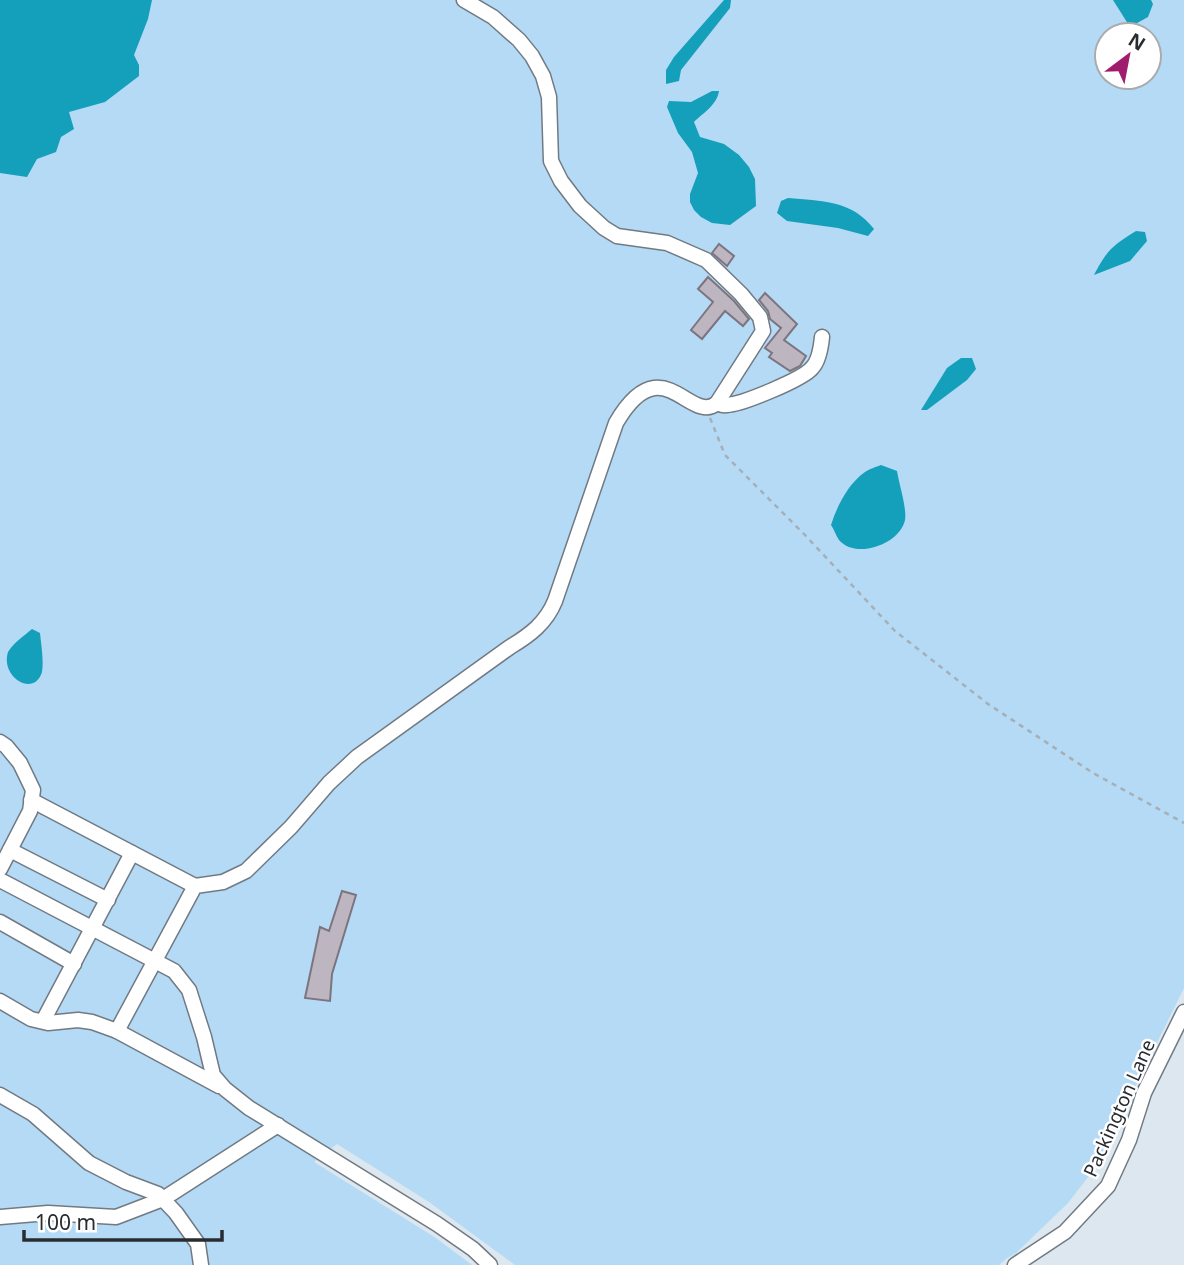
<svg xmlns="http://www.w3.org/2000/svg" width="1184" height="1265" viewBox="0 0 1184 1265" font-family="'Noto Sans',sans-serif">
<rect width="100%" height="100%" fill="#dce7ef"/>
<!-- green -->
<path fill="#b4daf6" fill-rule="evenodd" d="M0,0H1184V988L1137,1083L1102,1159L1068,1203L1016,1253L1007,1258L999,1265H515L429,1202L337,1144L314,1162L436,1238L472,1265H0ZM1107,35H1149V77H1107Z"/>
<!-- water -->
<g fill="#149fbb">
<polygon points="0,0 152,0 148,19 134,55 139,65 139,76 105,102 69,112 74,129 61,137 56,152 37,159 27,177 0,173"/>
<polygon points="724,0 731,0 730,8 681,70 679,81 666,84 666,70 674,57"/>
<polygon points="1113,0 1151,0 1153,4 1148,17 1130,27"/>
<path d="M712,91H719C717,105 703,113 694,122L700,137L724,144L739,155L749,167L755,179L756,206L730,225L712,223L701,217L694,210L690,202V194L698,173L692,152L678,133L667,107L669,101L691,102Z"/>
<path d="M788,198C821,201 852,200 874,229L868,236L838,228L787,221L777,213L781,201Z"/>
<path d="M1136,231L1145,232L1147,241L1130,261L1094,275C1107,250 1112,246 1136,231Z"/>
<polygon points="961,358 972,358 976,369 967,380 927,410 921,410 947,368"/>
<path d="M881,465L897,471C899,484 907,508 905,520C900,544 856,560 839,540C836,536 834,529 831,525C837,506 848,484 865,472C869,469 876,467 881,465Z"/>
<path d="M32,629L40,633C41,643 44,662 42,672C34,698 0,677 8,652C14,642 24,636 32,629Z"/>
</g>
<!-- building -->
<g fill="#bdb6c0" stroke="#7c757f" stroke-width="2">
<polygon points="719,244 734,256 727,266 712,253"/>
<polygon points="708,277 734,301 749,319 743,326 725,311 702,339 691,330 713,302 698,289"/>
<polygon points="765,293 797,324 784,340 806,356 800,366 790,371 769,357 772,353 765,348 781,328 770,319 768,311 759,300"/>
<polygon points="342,891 356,895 332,974 330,1001 305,998 320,927 329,931"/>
</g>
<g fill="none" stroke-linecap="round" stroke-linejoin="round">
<!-- minor casing -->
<g stroke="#717a82" stroke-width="17">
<g id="minor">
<path d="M717,403C722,405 722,406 727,405C743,404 803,379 812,368C819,361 821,347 822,337"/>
<polyline points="0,742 6,746 20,763 33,790 30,811 0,869"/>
<polyline points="31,800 195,886"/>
<polyline points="10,850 108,900"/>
<polyline points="0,880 174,971 189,990 204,1037 213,1075 225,1089 249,1108 437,1224 473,1249 490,1265"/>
<polyline points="0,922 74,964"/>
<polyline points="0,1001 31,1019 48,1023 78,1020 92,1022 117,1031 219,1086"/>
<polyline points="43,1021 132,853"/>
<path d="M117,1031L195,886L223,882L246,871L291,827L329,783L357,757L510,647C530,635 546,623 555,601L616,423C662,344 690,426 717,403L763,331L760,317L741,294L706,260L667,243L617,236L604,228L580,206L561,181L551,161L549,97L543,76L532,56L519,40L493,17L464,0"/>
<polyline points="0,1095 33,1114 89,1163 126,1182 158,1194 176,1213 198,1244 201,1265"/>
<polyline points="0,1217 48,1213 116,1217 163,1199 278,1125"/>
<polyline points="1015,1265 1065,1232 1108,1186 1129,1140 1144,1093 1184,1012"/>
</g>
</g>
<!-- path -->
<polyline stroke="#a6afb5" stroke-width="2.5" stroke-dasharray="5 5" stroke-linecap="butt" points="710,418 725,455 803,533 895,631 988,704 1093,773 1184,823"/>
<!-- minor -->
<use href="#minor" stroke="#fff" stroke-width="14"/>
</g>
<g text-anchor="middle" stroke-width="5" stroke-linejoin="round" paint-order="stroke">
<!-- street labels -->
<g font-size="19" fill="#282c2f" stroke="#fff">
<text transform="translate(1119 1108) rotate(-66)" y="7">Packington Lane</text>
</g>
</g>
<!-- north arrow -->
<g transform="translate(1128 56) rotate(32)"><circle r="33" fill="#ffffff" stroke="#a9abac" stroke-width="2"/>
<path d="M0-5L12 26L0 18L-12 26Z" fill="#a01d6e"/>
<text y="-10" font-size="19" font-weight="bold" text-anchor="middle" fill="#282c2f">N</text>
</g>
<!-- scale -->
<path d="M24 1230v10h198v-10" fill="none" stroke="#282c2f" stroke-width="3.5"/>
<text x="35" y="1230" font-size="21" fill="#282c2f" stroke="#ffffff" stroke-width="5" paint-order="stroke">100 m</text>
</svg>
